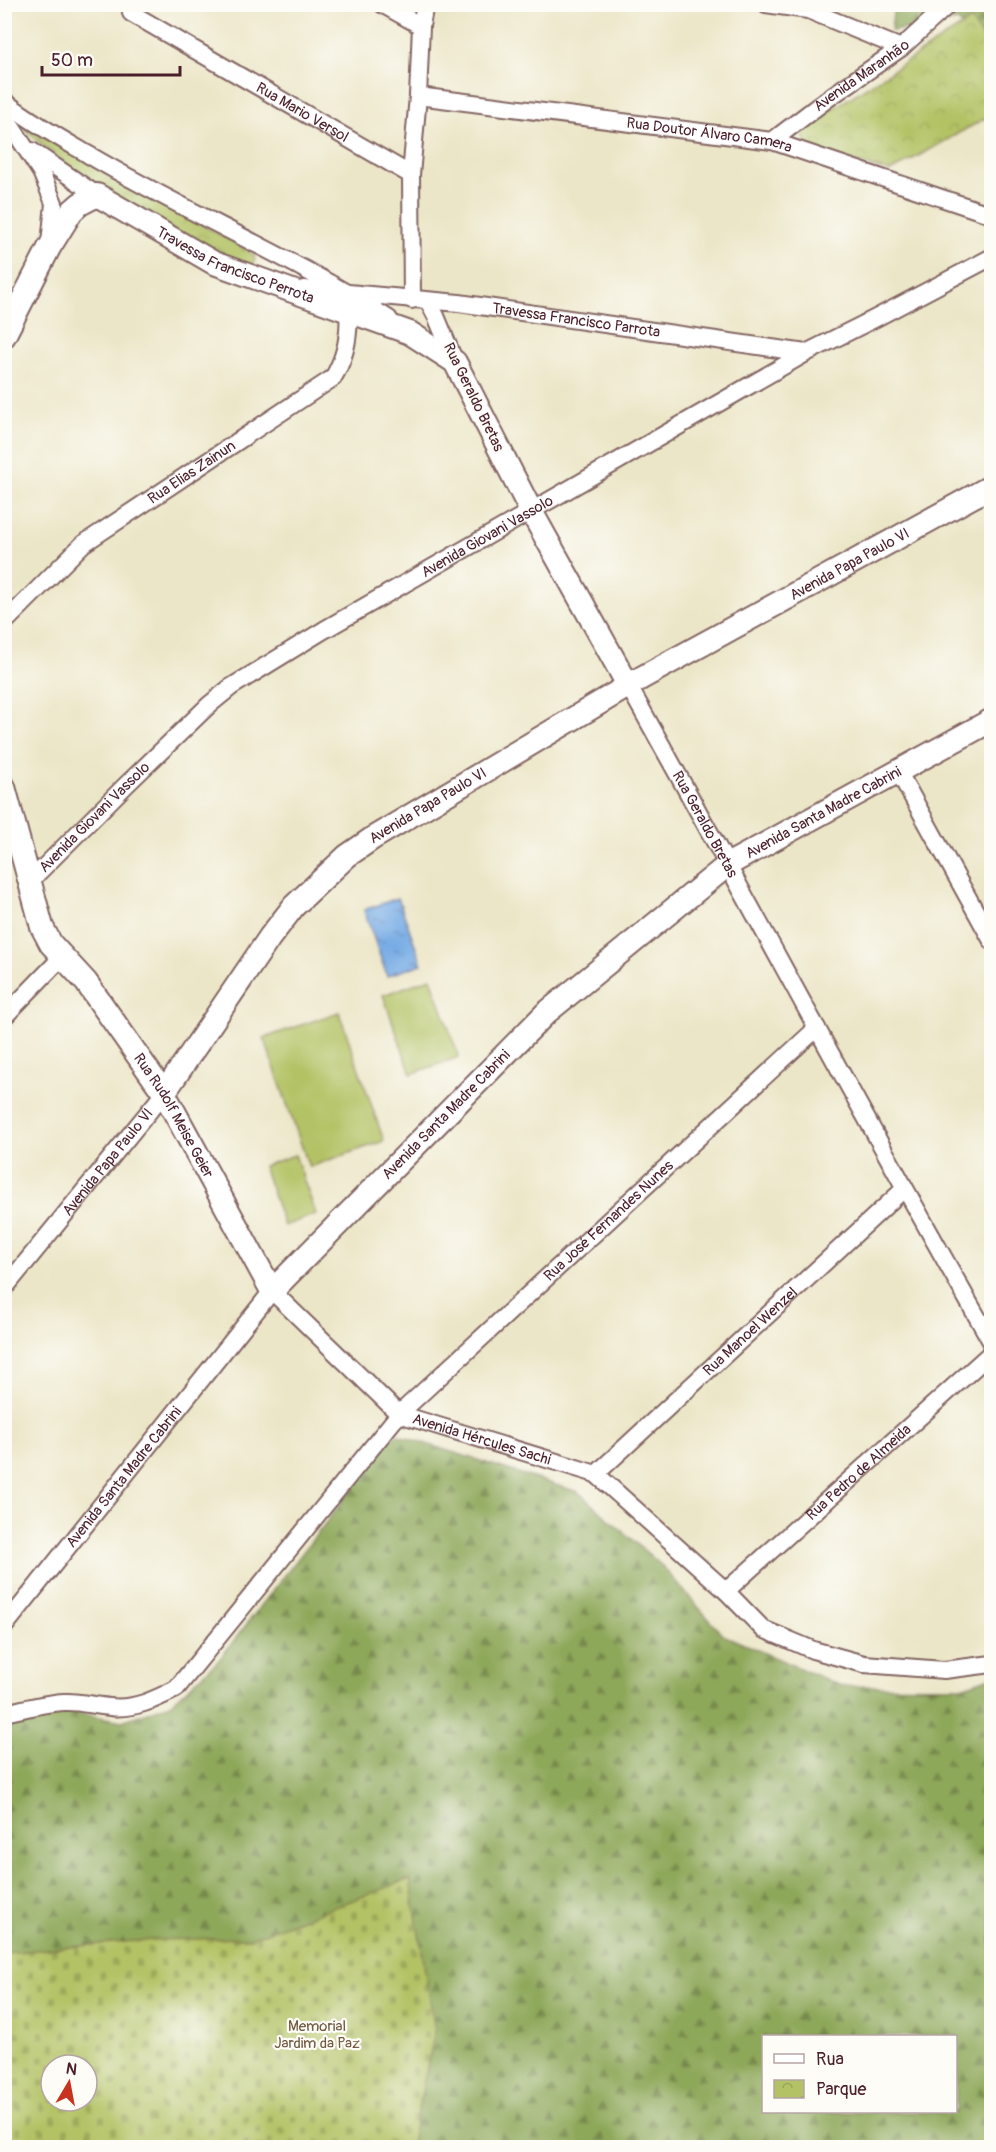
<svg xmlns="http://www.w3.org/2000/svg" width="996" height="2152" viewBox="0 0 996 2152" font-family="Pangolin,sans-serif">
<defs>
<pattern id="forest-firs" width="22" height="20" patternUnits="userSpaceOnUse" patternTransform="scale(1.5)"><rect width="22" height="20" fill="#8ea85a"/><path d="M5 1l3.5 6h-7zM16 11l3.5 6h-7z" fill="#76884b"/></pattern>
<pattern id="cemetery-stones" width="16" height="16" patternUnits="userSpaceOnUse" patternTransform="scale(1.5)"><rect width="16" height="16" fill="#b3c265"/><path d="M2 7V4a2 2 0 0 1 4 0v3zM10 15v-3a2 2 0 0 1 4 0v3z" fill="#9ba658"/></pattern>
<pattern id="park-crowns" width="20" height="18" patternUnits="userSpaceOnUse" patternTransform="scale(1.5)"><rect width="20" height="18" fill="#b3c265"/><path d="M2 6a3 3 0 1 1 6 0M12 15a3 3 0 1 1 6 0" fill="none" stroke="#9ba658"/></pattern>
<pattern id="water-ripples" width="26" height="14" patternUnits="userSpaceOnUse" patternTransform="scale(1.5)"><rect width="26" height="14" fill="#77ace5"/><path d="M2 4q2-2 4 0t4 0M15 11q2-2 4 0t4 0" fill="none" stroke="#648bba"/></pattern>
</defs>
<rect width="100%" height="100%" fill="#fdfcf7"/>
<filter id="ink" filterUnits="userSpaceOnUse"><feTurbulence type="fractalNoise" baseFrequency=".0167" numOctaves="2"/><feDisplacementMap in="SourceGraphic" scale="12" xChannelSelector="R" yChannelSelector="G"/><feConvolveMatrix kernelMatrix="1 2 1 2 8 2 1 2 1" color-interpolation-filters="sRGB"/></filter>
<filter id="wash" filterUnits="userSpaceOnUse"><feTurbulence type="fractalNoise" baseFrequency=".008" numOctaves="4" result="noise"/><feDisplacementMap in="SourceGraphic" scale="24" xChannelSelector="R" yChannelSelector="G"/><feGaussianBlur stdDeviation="1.35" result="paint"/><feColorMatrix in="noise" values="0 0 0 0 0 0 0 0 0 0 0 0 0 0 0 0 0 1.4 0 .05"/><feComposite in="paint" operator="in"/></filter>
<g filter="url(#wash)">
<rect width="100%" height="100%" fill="#ece6c8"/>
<!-- forest -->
<g fill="url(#forest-firs)" stroke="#6c6442" stroke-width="1.5" fill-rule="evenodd">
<polygon points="894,5 991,5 991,51 986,51 958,21 891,31"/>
<path d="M395,1434L578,1492L662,1566L723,1635L841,1686L961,1687L991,1677V2147L5,2148V1721L67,1711L122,1721L170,1704L218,1661ZM764,2036H956V2112H764ZM51,2065H87V2101H51Z"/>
</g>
<!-- cemetery -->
<path fill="url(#cemetery-stones)" stroke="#7e7048" stroke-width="1.5" fill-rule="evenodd" d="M410,1879L435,2031L410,2147H5V1953L146,1940L251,1938ZM51,2065H87V2101H51Z"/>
<!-- park -->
<g fill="url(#park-crowns)" stroke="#7e7048" stroke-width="1.5">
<polygon points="971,20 991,51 991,115 890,172 815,151 806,144 802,134 812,122"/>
<polygon points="22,124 247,250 255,256 254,263 249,267 228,262 83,179 21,127"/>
</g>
<!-- pitch -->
<g fill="#b3c265" stroke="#7e7048" stroke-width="1.5">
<polygon points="431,978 459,1057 411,1074 383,995"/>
<polygon points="339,1012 384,1141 309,1167 264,1038"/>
<polygon points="295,1155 316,1214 284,1226 263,1166"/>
</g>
<!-- water -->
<polygon fill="url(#water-ripples)" stroke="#606688" stroke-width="1.5" points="398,898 422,964 387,976 364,910"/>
</g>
<g filter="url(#ink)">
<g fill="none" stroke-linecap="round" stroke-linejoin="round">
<!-- street casing -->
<g stroke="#836562" stroke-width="20">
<g id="street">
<polyline points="382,4 421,26"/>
<polyline points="766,4 808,10 901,48"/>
<path id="s1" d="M131,13L411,175"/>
<path id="s2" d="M418,96L772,141L992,215"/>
<path d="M4,101C31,122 60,138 89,155C187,213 293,257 389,319"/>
<polyline points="4,115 41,172 54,203 50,244"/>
<path id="s3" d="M772,141L830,97L901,48L949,4"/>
<polyline points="32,151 97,195"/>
<path id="s4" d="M304,289L459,303L806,353"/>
<polyline points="412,300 411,175 418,96 421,26 425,4"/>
<polyline points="428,301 436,316 455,362"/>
<path id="s5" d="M4,623L83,544L333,378C345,358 350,336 348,312"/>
<path id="s6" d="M628,685C751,904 867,1125 992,1343"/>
<polyline points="898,771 992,941"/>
<path id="s7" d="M29,882L126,785L209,705L231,687L324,630L806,353L874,319L992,257"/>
<polyline points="4,1017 62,957"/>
<path id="s8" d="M4,1289L164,1093"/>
<path id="s9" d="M596,1474L904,1189"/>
<path id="s10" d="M726,1591L992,1352"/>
<path id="s11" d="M4,1627L272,1291L399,1414L596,1474L726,1591L763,1629L813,1650L864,1664L944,1670L992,1664"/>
<path id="s12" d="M4,1713C24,1709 44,1703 64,1702C80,1701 94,1706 110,1707C134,1710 156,1699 176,1689L399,1414L817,1028"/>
</g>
</g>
<!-- secondary casing -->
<g stroke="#836562" stroke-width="26">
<g id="secondary">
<path id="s13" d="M4,336L49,248L72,211L80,204L97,195L214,263L410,333L455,362L531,511L628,685"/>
<path id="s14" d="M4,787L42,927L51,944L86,982L164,1093L272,1291L546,1013L729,864L992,720"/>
<path id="s15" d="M164,1093L270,937L294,906L347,856L373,838L643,677L992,486"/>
</g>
</g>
<!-- street -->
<use href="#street" stroke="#fff" stroke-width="16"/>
<!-- secondary -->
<use href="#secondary" stroke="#fff" stroke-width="22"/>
</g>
</g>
<g text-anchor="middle" stroke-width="4.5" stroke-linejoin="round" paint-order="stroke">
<!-- street labels -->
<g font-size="15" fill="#4a1f2b" stroke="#fdfcf7">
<text dy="5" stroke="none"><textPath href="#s3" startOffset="111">Avenida Maranhão</textPath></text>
<text dy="5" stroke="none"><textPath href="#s1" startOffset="198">Rua Mario Versol</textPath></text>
<text dy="5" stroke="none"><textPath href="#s2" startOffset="294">Rua Doutor Álvaro Camera</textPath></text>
<text dy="5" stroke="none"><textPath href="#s13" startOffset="328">Travessa Francisco Perrota</textPath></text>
<text dy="5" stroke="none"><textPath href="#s4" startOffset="274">Travessa Francisco Parrota</textPath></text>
<text transform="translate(474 397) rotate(64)" y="5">Rua Geraldo Bretas</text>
<text dy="5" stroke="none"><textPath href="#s5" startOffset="242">Rua Elias Zainun</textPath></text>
<text dy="5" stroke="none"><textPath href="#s7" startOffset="578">Avenida Giovani Vassolo</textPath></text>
<text dy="5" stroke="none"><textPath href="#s15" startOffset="882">Avenida Papa Paulo VI</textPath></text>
<text dy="5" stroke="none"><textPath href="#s15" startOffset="396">Avenida Papa Paulo VI</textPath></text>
<text dy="5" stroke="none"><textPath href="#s14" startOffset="1311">Avenida Santa Madre Cabrini</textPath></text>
<text dy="5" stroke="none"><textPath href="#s7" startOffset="92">Avenida Giovani Vassolo</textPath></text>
<text dy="5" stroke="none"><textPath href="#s6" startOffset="159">Rua Geraldo Bretas</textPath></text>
<text dy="5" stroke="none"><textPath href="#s14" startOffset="825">Avenida Santa Madre Cabrini</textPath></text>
<text dy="5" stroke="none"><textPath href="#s14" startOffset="376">Rua Rudolf Meise Geier</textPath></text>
<text dy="5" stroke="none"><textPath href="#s8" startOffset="164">Avenida Papa Paulo VI</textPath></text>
<text dy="5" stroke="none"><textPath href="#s12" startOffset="816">Rua José Fernandes Nunes</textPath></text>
<text dy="5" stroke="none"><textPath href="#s9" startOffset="210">Rua Manoel Wenzel</textPath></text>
<text dy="5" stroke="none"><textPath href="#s11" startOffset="693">Avenida Hércules Sachi</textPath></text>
<text dy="5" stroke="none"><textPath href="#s10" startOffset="178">Rua Pedro de Almeida</textPath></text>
<text dy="5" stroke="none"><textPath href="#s11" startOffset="192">Avenida Santa Madre Cabrini</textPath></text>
</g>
<!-- park labels -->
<g font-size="15" fill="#6f583f" stroke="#fdfcf7">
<text x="317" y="2031">Memorial<tspan x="317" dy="17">Jardim da Paz</tspan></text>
</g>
</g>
<!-- margin -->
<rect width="996" height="2152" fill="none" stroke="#fdfcf7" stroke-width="24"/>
<!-- legend -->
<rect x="762" y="2035" width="195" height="78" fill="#fdfcf7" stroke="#b5a4a5" stroke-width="1.5"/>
<rect x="774" y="2054" width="30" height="9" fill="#ffffff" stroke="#b5a4a5" stroke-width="1.5"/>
<text x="816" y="2065" font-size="18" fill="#4a1f2b">Rua</text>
<rect x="774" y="2080" width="30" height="18" fill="url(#park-crowns)" stroke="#b5a4a5" stroke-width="1.5"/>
<text x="816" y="2095" font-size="18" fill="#4a1f2b">Parque</text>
<!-- north arrow -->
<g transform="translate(69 2083) rotate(10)"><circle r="28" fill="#fdfcf7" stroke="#b5a4a5" stroke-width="1.5"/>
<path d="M0-4.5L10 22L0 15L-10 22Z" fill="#c8321e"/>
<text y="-9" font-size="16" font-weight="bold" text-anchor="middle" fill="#4a1f2b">N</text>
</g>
<!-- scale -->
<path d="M42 66v9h138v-9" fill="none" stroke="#4a1f2b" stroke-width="3"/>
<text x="51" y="66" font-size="18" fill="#4a1f2b" stroke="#fdfcf7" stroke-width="4.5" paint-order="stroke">50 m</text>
</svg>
